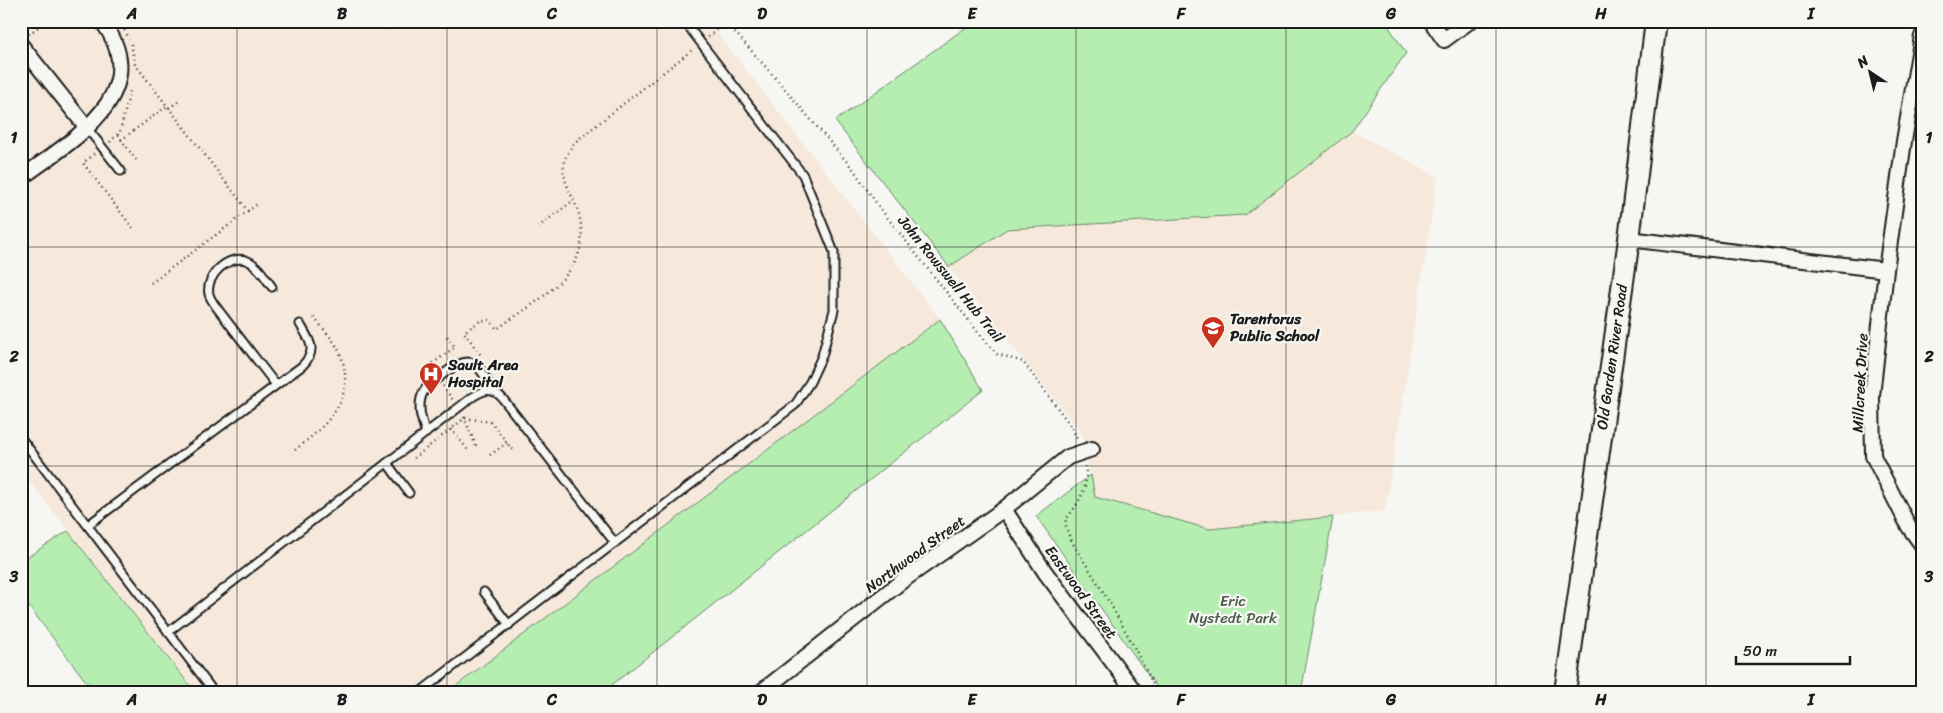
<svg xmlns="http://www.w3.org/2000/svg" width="1943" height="713" viewBox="0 0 1943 713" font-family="Sriracha,sans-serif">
<rect width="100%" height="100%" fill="#f6f6f2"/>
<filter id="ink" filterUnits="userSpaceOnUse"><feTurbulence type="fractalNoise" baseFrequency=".02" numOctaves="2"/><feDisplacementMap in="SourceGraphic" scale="10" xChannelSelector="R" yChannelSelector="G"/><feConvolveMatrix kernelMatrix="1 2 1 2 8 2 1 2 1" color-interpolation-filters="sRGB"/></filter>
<g filter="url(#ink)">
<!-- built -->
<g fill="#f6e9db">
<polygon points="21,21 708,21 940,319 448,692 195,692 21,470"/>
<polygon points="1352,131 1438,177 1385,511 1209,529 1095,497 1081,432 949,267 1007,229 1245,215"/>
</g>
<!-- green -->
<g fill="#b6eeb2" stroke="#698567">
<polygon points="975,21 1385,21 1406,53 1352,131 1245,215 1007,229 949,267 835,121"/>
<polygon points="940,319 983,390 603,692 448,692"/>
<polygon points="1091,475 1095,497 1209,529 1333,517 1301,692 1160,692 1036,516"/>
<polygon points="68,531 195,692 94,692 21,596 21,561"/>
</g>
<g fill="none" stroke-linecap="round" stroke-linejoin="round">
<!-- service casing -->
<g stroke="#1c1c1c" stroke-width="11">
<g id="service">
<polyline points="21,67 32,59"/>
<polyline points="87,128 121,171"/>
<path d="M272,287C266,279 258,265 248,261C230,253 205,275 209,294C210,298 214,304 217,308L276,385"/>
<path d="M426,433C422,421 417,408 422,395C425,386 433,381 441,376C469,354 476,357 492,390"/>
<polyline points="21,438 214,692"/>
<polyline points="387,463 409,493"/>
<path d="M88,525L302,366C318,350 310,341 300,324"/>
<polyline points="484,592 509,625"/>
<path d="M168,632L471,398C483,390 492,386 503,399L615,543"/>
<polyline points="420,692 795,405 810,382 822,356 834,310 834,252 803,175 684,21"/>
</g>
</g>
<!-- minor casing -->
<g stroke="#1c1c1c" stroke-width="18">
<g id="minor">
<polyline points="1431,21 1444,40 1470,21"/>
<polyline points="1922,36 1904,141 1886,270 1872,396 1873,456 1909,527 1922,545"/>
<polyline points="21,45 87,128"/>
<path d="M21,178C72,140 156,94 102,21"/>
<polyline points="1629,239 1886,270"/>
<polyline points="1004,509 1045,572 1135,692"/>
<polyline points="761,692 902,581 1004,509 1068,457 1092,449"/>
</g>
</g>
<!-- secondary casing -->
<g stroke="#1c1c1c" stroke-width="24">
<polyline id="secondary" points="1565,692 1629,239 1656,21"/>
</g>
<!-- path -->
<g stroke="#1c1c1c" stroke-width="2.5" stroke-dasharray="1 4" stroke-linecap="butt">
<polyline points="120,21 129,39"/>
<polyline points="725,21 772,74 853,169 879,207 978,332 997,354 1023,362 1071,426 1077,439"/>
<polyline points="388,29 398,21"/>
<polyline points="29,34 46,21"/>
<polyline points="708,37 726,23"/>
<polyline points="131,44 135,64 248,211"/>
<polyline points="169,108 179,101"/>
<polyline points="118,135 136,160"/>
<polyline points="121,140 167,106"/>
<polyline points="110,142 120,132 130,91"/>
<polyline points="94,154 83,163 135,231"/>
<polyline points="538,227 574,200"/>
<polyline points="151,283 259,203"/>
<path d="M480,354L464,332L480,321L489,320L497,329C523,310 566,287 578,255C584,240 582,220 576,206C570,190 560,177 565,159C567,153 572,147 575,142L692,50"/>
<polyline points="431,370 428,367 455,347 446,335"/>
<polyline points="443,386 453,400"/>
<polyline points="464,417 476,446"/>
<polyline points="451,429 468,450"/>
<path d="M295,450C325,426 357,401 341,356C336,341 322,328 312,315"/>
<polyline points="490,455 507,443"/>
<polyline points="414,458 465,418 491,422 514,452"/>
<path d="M1085,466C1090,485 1078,505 1066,519C1063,530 1079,554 1085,563C1112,604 1135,648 1157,692"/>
</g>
<!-- service -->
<use href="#service" stroke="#f6f6f2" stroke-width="7"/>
<!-- minor -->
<use href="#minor" stroke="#f6f6f2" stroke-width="14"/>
<!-- secondary -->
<use href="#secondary" stroke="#f6f6f2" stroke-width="20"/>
</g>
</g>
<!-- grid -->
<path fill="none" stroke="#1c1c1c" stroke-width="1" stroke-opacity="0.55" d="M237,21V692M447,21V692M657,21V692M867,21V692M1076,21V692M1286,21V692M1496,21V692M1706,21V692M21,247H1922M21,466H1922"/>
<!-- icons -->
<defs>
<g id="school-pin" transform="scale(1.25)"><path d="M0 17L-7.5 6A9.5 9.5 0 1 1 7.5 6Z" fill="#c8321e" stroke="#f6f6f2"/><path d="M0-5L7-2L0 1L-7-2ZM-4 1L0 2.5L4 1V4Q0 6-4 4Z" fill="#fff"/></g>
<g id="hospital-pin" transform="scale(1.25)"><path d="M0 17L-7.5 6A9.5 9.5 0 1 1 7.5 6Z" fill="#c8321e" stroke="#f6f6f2"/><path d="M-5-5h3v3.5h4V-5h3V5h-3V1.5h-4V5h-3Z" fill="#fff"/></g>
</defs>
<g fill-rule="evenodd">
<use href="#school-pin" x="1213" y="328"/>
<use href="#hospital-pin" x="431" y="374"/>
</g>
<g text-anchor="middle" stroke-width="4.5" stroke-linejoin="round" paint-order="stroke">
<!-- street labels -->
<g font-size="15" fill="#1c1c1c" stroke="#f6f6f2">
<text transform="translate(951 279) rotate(51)" y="5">John Rowswell Hub Trail</text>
<text transform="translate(1612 357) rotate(-82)" y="5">Old Garden River Road</text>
<text transform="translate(1860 383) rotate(-87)" y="5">Millcreek Drive</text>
<text transform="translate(915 554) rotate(-36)" y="5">Northwood Street</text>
<text transform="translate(1081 592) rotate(54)" y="5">Eastwood Street</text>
</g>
<!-- poi labels -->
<g font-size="15" font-weight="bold" fill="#1c1c1c" stroke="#f6f6f2" text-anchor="start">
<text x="1230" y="324">Tarentorus<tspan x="1230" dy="17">Public School</tspan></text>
<text x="448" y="370">Sault Area<tspan x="448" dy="17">Hospital</tspan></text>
</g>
<!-- park labels -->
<g font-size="15" fill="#4a5b49" stroke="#f6f6f2">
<text x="1233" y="606">Eric<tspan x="1233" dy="17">Nystedt Park</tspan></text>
</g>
</g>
<!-- margin -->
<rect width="1943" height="713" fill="none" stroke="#f6f6f2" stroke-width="55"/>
<!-- north arrow -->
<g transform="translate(1870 72) rotate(325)" stroke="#f6f6f2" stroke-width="4" paint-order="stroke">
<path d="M0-4L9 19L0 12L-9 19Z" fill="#1c1c1c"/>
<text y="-8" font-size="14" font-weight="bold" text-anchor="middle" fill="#1c1c1c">N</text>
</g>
<!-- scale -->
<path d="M1736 656v8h114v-8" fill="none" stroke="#1c1c1c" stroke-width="2.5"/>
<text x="1743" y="656" font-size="15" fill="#1c1c1c" stroke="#f6f6f2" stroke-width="4" paint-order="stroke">50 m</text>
<rect x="28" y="28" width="1888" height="658" fill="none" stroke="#1c1c1c" stroke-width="2"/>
<g font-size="16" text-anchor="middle" font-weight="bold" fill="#1c1c1c">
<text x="132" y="19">A</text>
<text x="342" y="19">B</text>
<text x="552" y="19">C</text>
<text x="762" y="19">D</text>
<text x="972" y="19">E</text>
<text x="1181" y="19">F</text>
<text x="1391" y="19">G</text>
<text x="1601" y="19">H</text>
<text x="1811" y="19">I</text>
<text x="14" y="143">1</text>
<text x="1929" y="143">1</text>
<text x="14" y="362">2</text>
<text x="1929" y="362">2</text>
<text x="14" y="582">3</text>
<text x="1929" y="582">3</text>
<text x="132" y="705">A</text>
<text x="342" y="705">B</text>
<text x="552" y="705">C</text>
<text x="762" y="705">D</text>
<text x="972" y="705">E</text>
<text x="1181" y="705">F</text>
<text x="1391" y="705">G</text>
<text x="1601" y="705">H</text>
<text x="1811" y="705">I</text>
</g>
</svg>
